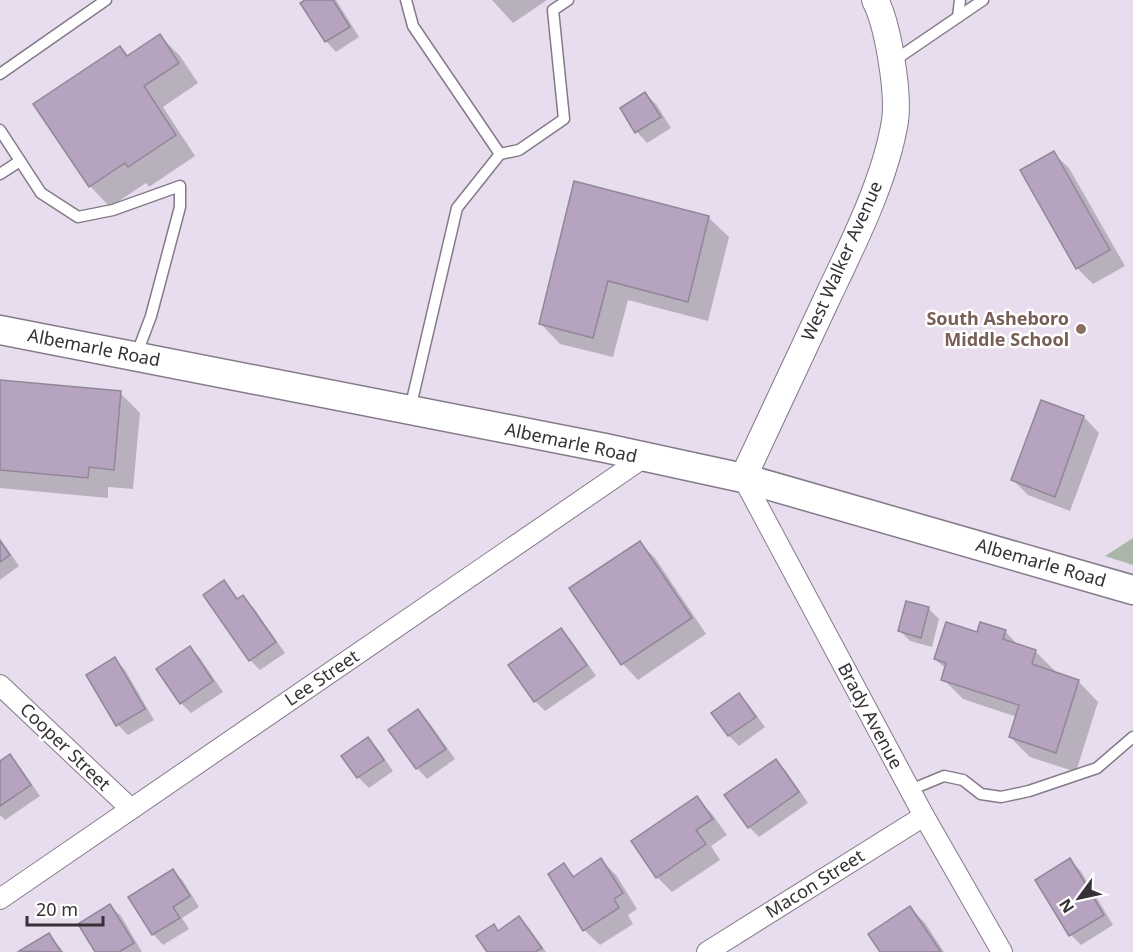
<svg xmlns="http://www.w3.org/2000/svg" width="1133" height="952" viewBox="0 0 1133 952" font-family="'Noto Sans',sans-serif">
<rect width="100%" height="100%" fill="#e8ddee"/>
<!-- green -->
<polygon fill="#a8b7a7" points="1133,538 1133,565 1105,556"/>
<!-- shadow -->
<g fill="#0003">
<polygon points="308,0 336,0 359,37 336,52 326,41"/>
<polygon points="492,0 547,0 513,23"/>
<polygon points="160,36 180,56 198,83 163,107 195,156 149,187 146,183 110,207 90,186 119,48 128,57"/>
<polygon points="645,94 656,104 671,128 647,143 637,132 622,109"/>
<polygon points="1053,153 1069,168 1125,266 1093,284 1078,269 1022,171"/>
<polygon points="708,217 729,237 708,321 628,300 613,357 560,344 540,323"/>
<polygon points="0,381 120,393 140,413 133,489 108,487 108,498 0,488"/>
<polygon points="1042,402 1084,417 1099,433 1070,511 1028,495 1013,480"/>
<polygon points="0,538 19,566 0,580"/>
<polygon points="640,543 655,558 706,634 638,680 623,664 572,589"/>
<polygon points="224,582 239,600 243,597 253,607 285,653 260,670 250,660"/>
<polygon points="907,603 929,609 939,619 932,647 910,641 900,631"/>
<polygon points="561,630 571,640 596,676 545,711 535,701"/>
<polygon points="1005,631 1019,646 1035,651 1056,672 1055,674 1078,681 1098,702 1076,772 1030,757 1010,737 1017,717 963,699 943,679 946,669 935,659 978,634"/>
<polygon points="190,648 200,658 223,692 191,713 181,703"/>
<polygon points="115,659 125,670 154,720 128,735 118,725"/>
<polygon points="739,694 749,705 765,727 739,746 729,736 713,713"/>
<polygon points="418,711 428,721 455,759 427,779 417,768"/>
<polygon points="368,739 378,749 393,771 369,788 358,777 343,756"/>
<polygon points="9,756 20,767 40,796 5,820 0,815 0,763"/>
<polygon points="776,761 786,771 808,803 759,837 749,827"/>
<polygon points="697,798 712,814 727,835 711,846 720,860 672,892 657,877"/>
<polygon points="601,860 616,875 637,909 628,915 633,924 600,945 584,930 564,865 575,877"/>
<polygon points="1069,860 1080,870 1113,925 1081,945 1071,935 1037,880"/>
<polygon points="173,871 183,881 199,907 182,918 189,929 163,945 153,934"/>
<polygon points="110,906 121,916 142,952 97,952"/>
<polygon points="910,908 925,923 944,952 882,952"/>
<polygon points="519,918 529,928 546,952 489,952 493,926 499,932"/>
<polygon points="49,935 64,952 21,952"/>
</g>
<!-- building -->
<g fill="#b5a3c0" stroke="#918797" stroke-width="1.5">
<polygon points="305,0 333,0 350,27 325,42 300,3"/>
<polygon points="160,34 179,63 144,86 176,135 128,167 125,163 89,187 33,104 120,46 127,56"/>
<polygon points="645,92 661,117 635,133 620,108"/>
<polygon points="1054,151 1110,250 1076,269 1020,170"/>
<polygon points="574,181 709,216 688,302 608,281 593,338 539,324"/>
<polygon points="0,380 121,391 114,470 89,467 88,478 0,470"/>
<polygon points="1041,400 1084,416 1055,497 1011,480"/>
<polygon points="0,541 10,555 0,562"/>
<polygon points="640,541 692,618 621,665 569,588"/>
<polygon points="224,580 237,599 243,595 276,642 249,661 203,595"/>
<polygon points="906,601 929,607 921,638 898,631"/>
<polygon points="946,622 977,632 980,622 1006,630 1003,639 1036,650 1032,664 1079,680 1056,753 1009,737 1019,705 941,680 946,663 934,659"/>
<polygon points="561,628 587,665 534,702 508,665"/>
<polygon points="190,646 213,681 180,704 156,669"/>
<polygon points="115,657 145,709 116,726 86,675"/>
<polygon points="739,693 756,717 728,736 711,713"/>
<polygon points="418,709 446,749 416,769 388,730"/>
<polygon points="368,737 384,760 357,778 341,756"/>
<polygon points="10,754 31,785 0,806 0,761"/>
<polygon points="776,759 799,792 748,828 724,795"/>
<polygon points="697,796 713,819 696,830 706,844 656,878 631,841"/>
<polygon points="601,858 623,893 614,899 619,908 583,931 548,874 564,863 573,877"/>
<polygon points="1070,858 1104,915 1069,936 1035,880"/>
<polygon points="173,869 190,896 173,907 180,918 152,935 128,897"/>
<polygon points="110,904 134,943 119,952 95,952 78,924"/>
<polygon points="910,906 941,952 880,952 868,934"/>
<polygon points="519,916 542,948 535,952 487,952 476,936 494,924 498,931"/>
<polygon points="49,933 61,952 19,951"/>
</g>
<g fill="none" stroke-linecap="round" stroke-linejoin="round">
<!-- service casing -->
<g stroke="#847a8a" stroke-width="13">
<g id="service">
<polyline points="406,0 413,26 500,154 519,150 564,119 553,10 568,0"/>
<polyline points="958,17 960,0"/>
<polyline points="892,62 983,0"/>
<polyline points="0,74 106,0"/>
<polyline points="0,130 41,193 78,217 113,210 180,186 180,207 151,316 136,356"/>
<polyline points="0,174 20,161"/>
<polyline points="410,409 457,208 500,154"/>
<polyline points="910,790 944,776 963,780 981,794 1001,797 1029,791 1097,768 1133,737"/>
</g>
</g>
<!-- minor casing -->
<g stroke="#847a8a" stroke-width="22">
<g id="minor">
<polyline points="743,478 924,816 1002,952"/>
<polyline points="0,685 131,809"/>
<polyline points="0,899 643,458"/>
<polyline points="707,952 924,816"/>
</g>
</g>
<!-- tertiary casing -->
<g stroke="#847a8a" stroke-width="28">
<path id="tertiary" d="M743,478C772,416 801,354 830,292C855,240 886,177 895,121C899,93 888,24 875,0"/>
</g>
<!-- secondary casing -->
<g stroke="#847a8a" stroke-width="31">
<polyline id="secondary" points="0,330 605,448 743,478 1133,590"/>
</g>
<!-- service -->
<use href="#service" stroke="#fff" stroke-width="10"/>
<!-- minor -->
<use href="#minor" stroke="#fff" stroke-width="20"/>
<!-- tertiary -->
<use href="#tertiary" stroke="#fff" stroke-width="26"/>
<!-- secondary -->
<use href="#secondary" stroke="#fff" stroke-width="28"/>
</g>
<!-- markers -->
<circle fill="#8d6e63" stroke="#fff" stroke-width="2" cx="1081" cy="329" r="6"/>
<g text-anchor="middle" stroke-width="5" stroke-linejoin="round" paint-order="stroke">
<!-- street labels -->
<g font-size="18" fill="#353137" stroke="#fff">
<text transform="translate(842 261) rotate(-66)" y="6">West Walker Avenue</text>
<text transform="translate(94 348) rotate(11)" y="6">Albemarle Road</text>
<text transform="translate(571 443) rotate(12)" y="6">Albemarle Road</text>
<text transform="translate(1041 563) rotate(16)" y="6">Albemarle Road</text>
<text transform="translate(322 678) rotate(-34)" y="6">Lee Street</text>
<text transform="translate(870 716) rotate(62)" y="6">Brady Avenue</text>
<text transform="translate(65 747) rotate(44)" y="6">Cooper Street</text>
<text transform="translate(815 884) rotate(-32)" y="6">Macon Street</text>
</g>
<!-- education labels -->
<g font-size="18" font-weight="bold" fill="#785e54" stroke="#fff" text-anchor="end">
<text x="1069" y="325">South Asheboro<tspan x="1069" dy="21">Middle School</tspan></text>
</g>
</g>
<!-- north arrow -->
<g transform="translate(1079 898) rotate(237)" stroke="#ffffff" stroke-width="4.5" paint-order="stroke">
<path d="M0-4.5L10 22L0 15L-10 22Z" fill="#353137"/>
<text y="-9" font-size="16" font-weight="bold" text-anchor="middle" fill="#353137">N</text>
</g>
<!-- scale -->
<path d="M27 916v9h76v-9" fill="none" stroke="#353137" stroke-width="3"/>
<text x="36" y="916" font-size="18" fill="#353137" stroke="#ffffff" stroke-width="4.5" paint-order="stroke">20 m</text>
</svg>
